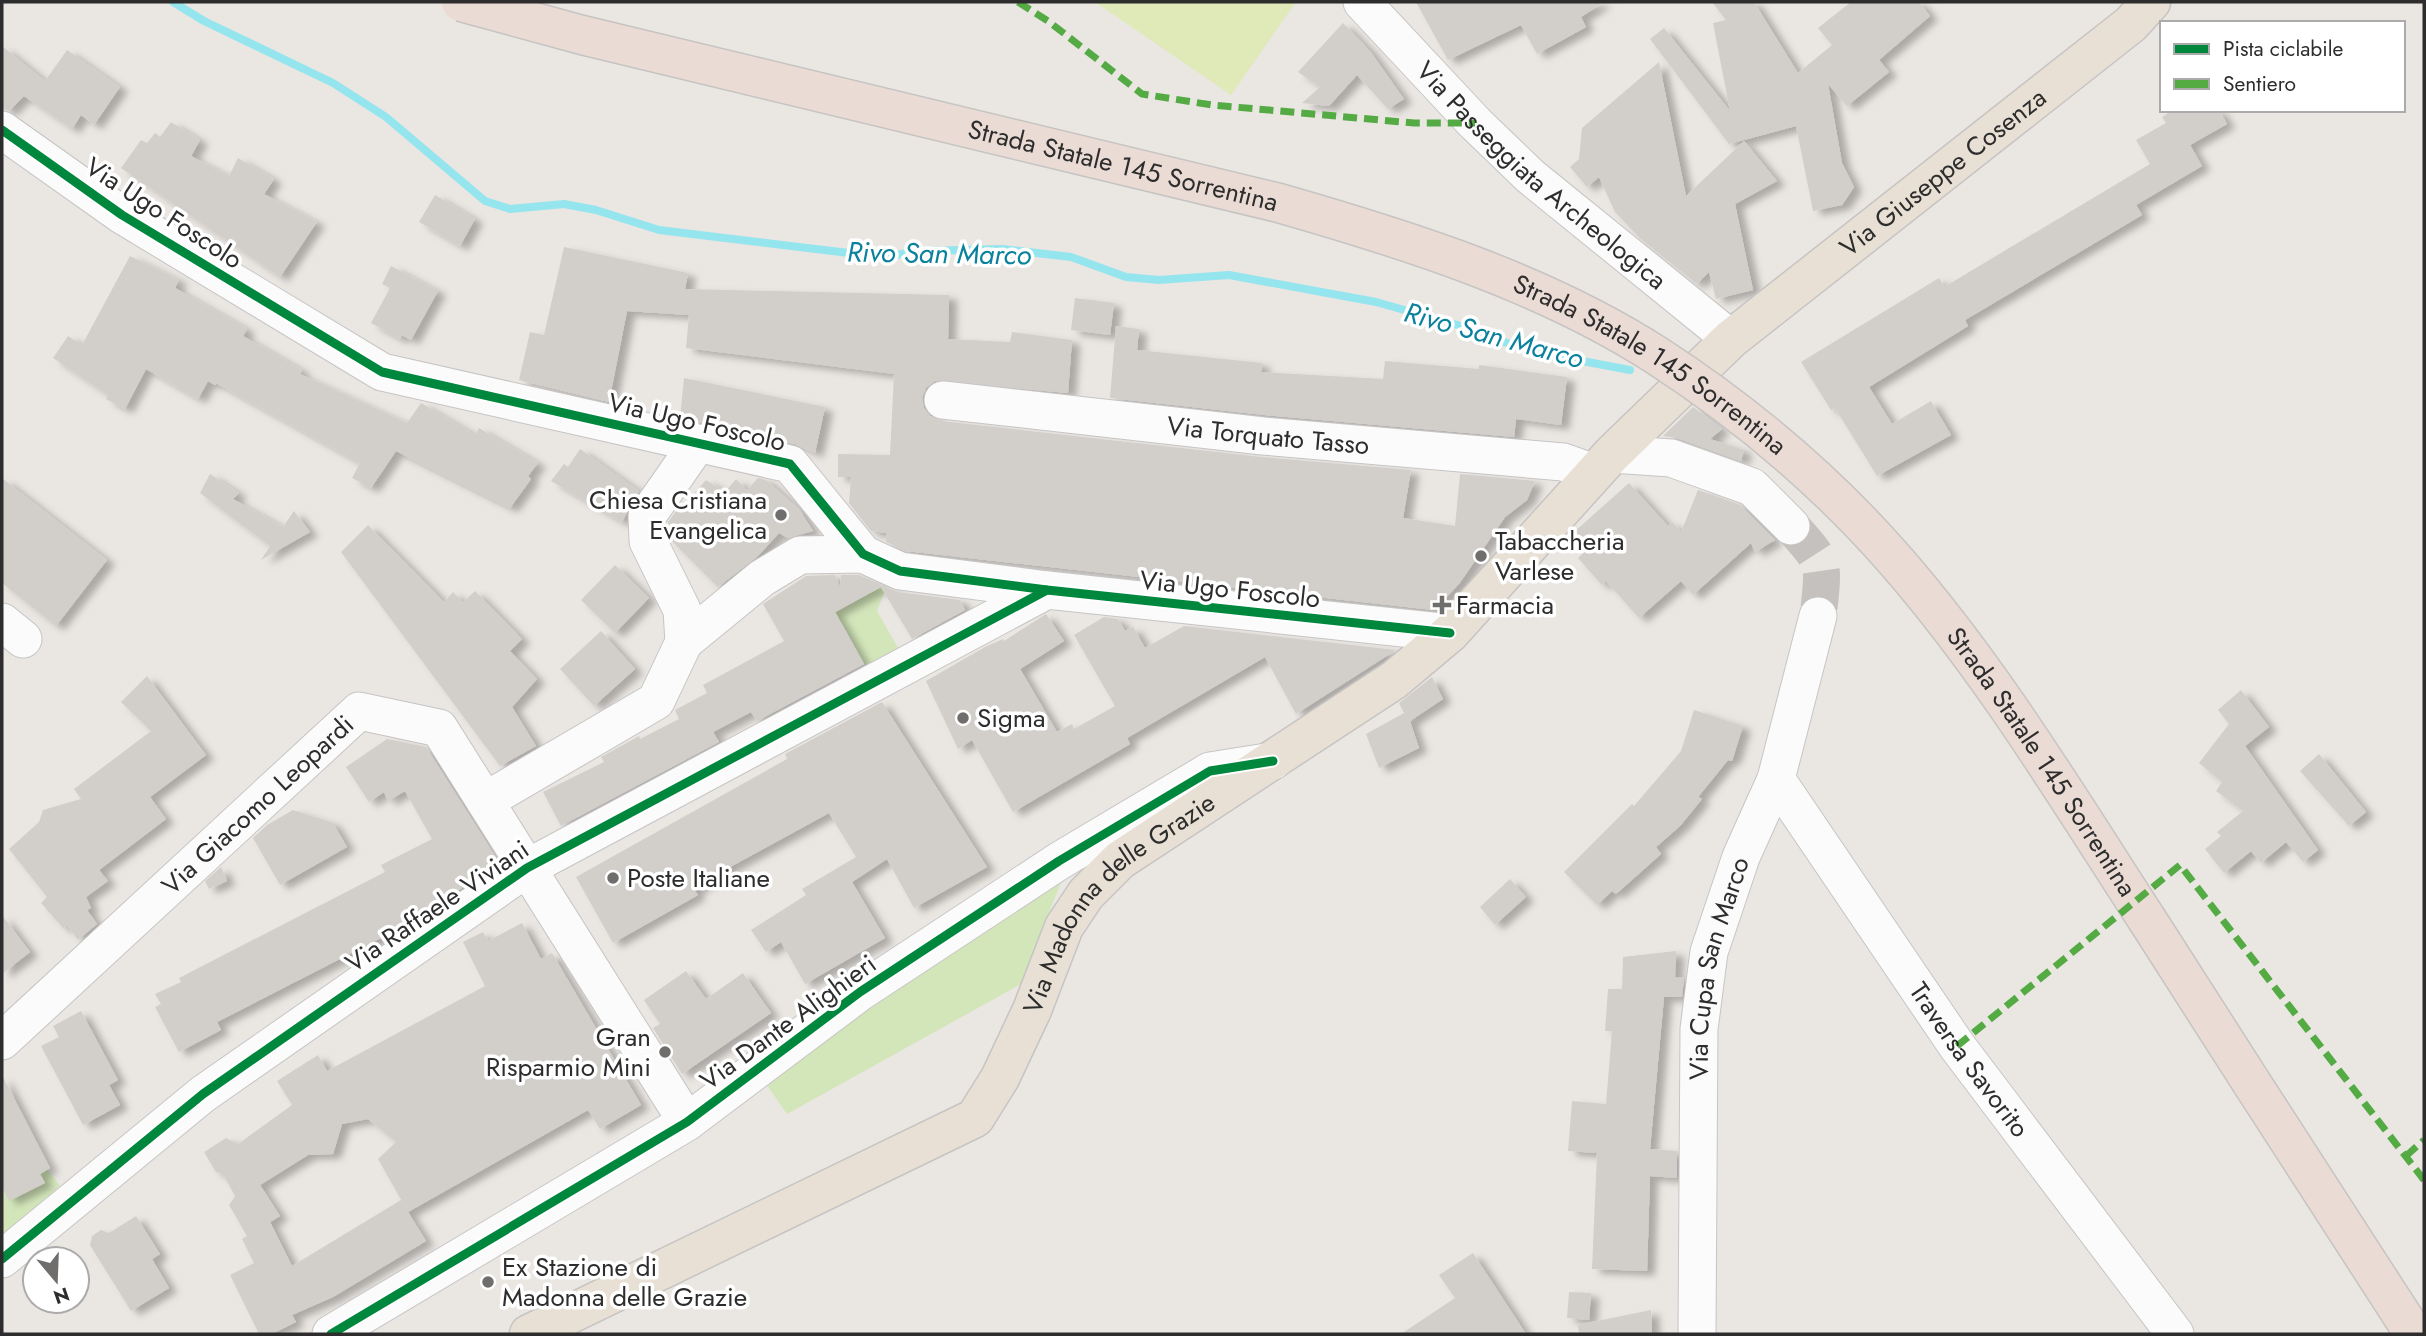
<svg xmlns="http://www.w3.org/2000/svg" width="2426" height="1336" viewBox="0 0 2426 1336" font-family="Jost,sans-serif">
<defs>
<filter id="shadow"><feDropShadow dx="8" dy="4.5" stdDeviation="3.5" flood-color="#0004"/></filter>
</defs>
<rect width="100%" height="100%" fill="#eae6e2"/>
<!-- green -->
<g fill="#d3e6ba">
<polygon points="888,583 877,611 905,660 872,679 843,625 802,647 795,635"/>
<polygon points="1065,872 1021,984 787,1114 766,1084 901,981"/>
<polygon points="2,1109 60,1186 2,1235"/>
</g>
<!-- pitch -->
<polygon fill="#dfeab8" points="1095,2 1296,2 1231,95"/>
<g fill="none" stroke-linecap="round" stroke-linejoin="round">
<!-- stream -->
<polyline stroke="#95e5ee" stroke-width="8" points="173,2 204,21 333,83 386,117 485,201 510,209 564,204 596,210 659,230 882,257 922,251 1002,249 1071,257 1126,277 1159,280 1229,275 1376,302 1461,326 1529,351 1630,370"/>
</g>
<!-- building -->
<g fill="#d2cfcb" fill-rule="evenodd" filter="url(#shadow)">
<polygon points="1416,2 1604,2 1581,17 1586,27 1537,54 1521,25 1448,60"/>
<polygon points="1712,2 1754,2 1798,73 1832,45 1818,28 1851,2 1919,2 1930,16 1879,60 1889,72 1847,106 1828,84 1842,163 1854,187 1842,205 1813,211 1796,126 1729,144 1650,39 1664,28 1730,111 1713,23 1726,20"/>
<polygon points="1343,23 1370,51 1404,99 1388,109 1357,75 1329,106 1302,103 1320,87 1298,72"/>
<polygon points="2,46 45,81 67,50 120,87 94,125 81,115 72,129 24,96 9,111 2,109"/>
<polygon points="1659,62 1686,196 1744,141 1777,181 1735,204 1753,290 1716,299 1709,272 1697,284 1641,239 1615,212 1599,177 1587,187 1570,167 1579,159 1582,128"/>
<polygon points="2173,110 2219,110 2227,124 2190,145 2202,166 2136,205 2142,215 1965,320 1968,326 1869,387 1892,424 1931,401 1951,435 1877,476 1835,408 1831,410 1801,362 1939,278 1944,287 2150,164 2136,140 2166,123 2162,117"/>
<polygon points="171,122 200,140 191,156 229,176 238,158 274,179 264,194 317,222 280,277 121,168 141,140 147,143 155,133 160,137"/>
<polygon points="435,195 475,219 460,246 419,222"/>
<polygon points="564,247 688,273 685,289 949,295 948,339 1010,342 1012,332 1072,340 1068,393 935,381 926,388 922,398 924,408 930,416 941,421 1261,457 1411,470 1403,518 1455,526 1460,474 1535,481 1527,500 1505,517 1459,584 1434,610 906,551 886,542 887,533 871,531 849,503 851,477 838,477 838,454 890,455 894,374 686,348 689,315 627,311 609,402 519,380 530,332 544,335"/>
<polygon points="130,256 179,280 175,288 247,329 243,336 302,370 300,374 407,423 421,403 475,435 479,428 538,463 528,476 531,479 510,508 396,451 371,488 352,478 360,463 216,383 215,385 208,381 198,399 146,369 125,409 106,399 108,395 53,358 68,336 82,345"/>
<polygon points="391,266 438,291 411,340 402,335 400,339 371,323 390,288 382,284"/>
<polygon points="1075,298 1114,303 1110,335 1071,330"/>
<polygon points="1116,326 1139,329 1137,350 1262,363 1261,372 1383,379 1385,361 1479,369 1479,365 1567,377 1561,425 1516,419 1514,437 1265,415 1110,398"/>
<polygon points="684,378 825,407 815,453 795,444 680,418"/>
<polygon points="1693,407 1722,429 1710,439 1744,450 1741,461 1678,438 1663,436"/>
<polygon points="580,449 639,491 622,522 551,481 564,464 568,467"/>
<polygon points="210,474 239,493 233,499 283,527 294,511 310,532 261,560 270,546 200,493"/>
<polygon points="2,478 107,560 56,626 2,583"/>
<polygon points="758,478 766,480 799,509 813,531 788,538 779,533 757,557 718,587 671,540 668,522 681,504 683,506 706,480 725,492 736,479 747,490"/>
<polygon points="1629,483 1668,526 1672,522 1681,532 1698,490 1740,505 1775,540 1755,552 1751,543 1693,595 1681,581 1639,618 1606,581 1602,585 1578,558 1588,548 1574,532"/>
<polygon points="368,525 444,602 453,592 463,602 475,591 522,639 510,651 537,679 512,707 536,746 500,766 341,552"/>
<polygon points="615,565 649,598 615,633 581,600"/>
<polygon points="835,575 840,587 841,575 859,575 897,592 960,600 965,610 912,639 881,587 835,612 864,664 757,721 751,712 713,732 719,742 561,826 543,792 604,762 601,757 639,736 640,739 679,719 675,710 707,693 703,685 784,641 763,604 806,576"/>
<polygon points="1046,614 1064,641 1020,669 1057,732 1072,724 1074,729 1115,706 1074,635 1104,617 1118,619 1125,631 1133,627 1145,648 1184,626 1396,650 1296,714 1265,657 1127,738 1130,744 1013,812 972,740 958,749 926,681 985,647 1003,639 1004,641"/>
<polygon points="601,631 635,669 594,706 560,669"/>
<polygon points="147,676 206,755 150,797 166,819 99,870 108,881 86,897 91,908 87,910 97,924 78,940 67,925 63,928 41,903 47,897 9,849 39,822 43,810 81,799 74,789 151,731 121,702"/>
<polygon points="1432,677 1443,699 1410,721 1419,748 1379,768 1366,734 1404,713 1399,703"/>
<polygon points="2241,690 2269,727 2245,746 2318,850 2303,862 2286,842 2261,863 2251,851 2224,873 2205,849 2221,836 2217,832 2243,811 2216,791 2222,782 2199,763 2229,724 2218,710"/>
<polygon points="882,702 987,867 914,908 887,859 852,882 885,938 805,984 781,942 766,952 751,930 806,895 802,889 856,857 829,813 732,866 694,890 698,895 613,943 576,877 787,759 785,754"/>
<polygon points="1694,710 1743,726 1732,761 1728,760 1698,797 1702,799 1680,826 1656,847 1661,854 1616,894 1612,891 1597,905 1564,872 1632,804 1634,806 1681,751"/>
<polygon points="387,739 426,747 499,862 416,920 217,1022 221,1030 179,1052 155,1007 161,1004 155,994 181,982 179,978 385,872 381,865 432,839 405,791 388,801 384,792 369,802 346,767"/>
<polygon points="2319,754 2366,812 2349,826 2300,771"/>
<polygon points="293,810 333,823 347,847 280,885 253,838 267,825"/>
<polygon points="221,867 227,881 209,889 205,881"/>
<polygon points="1510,879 1526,897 1495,925 1480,907"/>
<polygon points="2,915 30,952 2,974"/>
<path d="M522,923L541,959L552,953L641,1105L600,1129L588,1110L408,1212L426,1241L333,1297L292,1315L296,1322L272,1334H259L230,1275L254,1263L242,1239L247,1236L229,1205L235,1196L223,1174L216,1172L204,1152L226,1138L238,1144L292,1105L277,1081L318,1055L327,1071L485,986L463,942L483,932L488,941ZM368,1119L396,1142L378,1159L408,1212L401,1200L292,1266L270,1222L280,1216L260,1185L308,1155L333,1154L342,1124Z"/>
<polygon points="1676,951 1675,977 1684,978 1682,997 1664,997 1650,1149 1677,1151 1677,1178 1650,1176 1647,1271 1592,1269 1597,1153 1568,1151 1572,1101 1606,1104 1612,1031 1605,1031 1608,989 1622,989 1623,957"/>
<polygon points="686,971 706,999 743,973 771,1013 682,1074 653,1028 660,1024 644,1000"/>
<polygon points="81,1011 118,1080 109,1085 120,1105 83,1125 41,1046 59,1037 53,1026"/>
<polygon points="2,1075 50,1168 40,1174 45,1183 9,1201 2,1187"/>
<polygon points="136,1216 160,1254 152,1259 169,1288 131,1311 90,1245 92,1236 101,1230 109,1233"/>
<polygon points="1473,1253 1526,1334 1401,1334 1455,1298 1439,1275"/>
<polygon points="1569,1292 1591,1293 1589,1320 1567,1318"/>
<polygon points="1651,1310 1652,1334 1579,1334 1578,1325"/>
</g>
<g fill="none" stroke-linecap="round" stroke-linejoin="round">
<!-- minor-tunnel -->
<path stroke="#c4c1be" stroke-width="37" stroke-dasharray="37 18" stroke-linecap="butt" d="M1791,526C1827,565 1824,564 1818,616"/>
<!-- minor casing -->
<g stroke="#c6c5c5" stroke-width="39">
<g id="minor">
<path id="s1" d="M1362,2L1475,123L1530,176L1731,339"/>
<polyline points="2,130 122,215 382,372 790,464 863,554 900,571 1047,590 1450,633"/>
<path id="s2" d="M943,400L1263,436L1563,462L1594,473"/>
<polyline points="1612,454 1671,458 1752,487 1791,526"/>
<polyline points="2,622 23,639"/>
<polyline points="684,642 762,578 800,555 863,554"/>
<path id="s3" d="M1776,779L1957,1046L2175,1334"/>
<polyline points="485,801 656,701 684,642 682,610 648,541 647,516 698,443"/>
<path id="s4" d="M2,1041L359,711L439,728L687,1122"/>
<polyline points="2,1259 203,1094 527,868 1047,590"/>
<polyline points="331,1334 687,1122 860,992 1059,861 1210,771 1273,761"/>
<path id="s5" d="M1697,1334L1699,1029L1709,952L1741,857L1776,779L1818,616"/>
</g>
</g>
<!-- major casing -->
<g stroke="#c6c4c3" stroke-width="41">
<g id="major">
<path id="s6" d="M529,1334L975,1118L1000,1078L1032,1010L1064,927L1086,894L1120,860L1394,680L1450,633L1612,454L1731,339L2131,24L2151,2"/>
</g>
</g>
<!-- minor -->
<use href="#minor" stroke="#fcfbfb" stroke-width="37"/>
<!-- major -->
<use href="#major" stroke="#e8e0d4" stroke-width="38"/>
<!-- highway-bridge casing -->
<g stroke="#c6c4c3" stroke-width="41" stroke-linecap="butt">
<g id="highway-bridge">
<path id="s7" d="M461,2L582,35L1279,203C1408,240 1542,282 1656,355C1744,412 1826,481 1895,560C1992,671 2068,798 2148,921C2236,1059 2325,1197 2414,1334"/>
</g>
</g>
<!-- highway-bridge -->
<use href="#highway-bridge" stroke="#eadbd4" stroke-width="38"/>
<!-- quiet -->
<g stroke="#54ab44" stroke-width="7" stroke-dasharray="14 7" stroke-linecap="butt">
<polyline points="1018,2 1048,21 1142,94 1212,105 1414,123 1475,123"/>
<polyline points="1957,1046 2180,865 2424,1180"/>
<polyline points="2406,1156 2424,1140"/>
</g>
<!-- cycleway casing -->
<g stroke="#fff" stroke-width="13">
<g id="cycleway">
<polyline points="2,130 122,215 382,372 790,464 863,554 900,571 1047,590 1450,633"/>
<polyline points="2,1259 203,1094 527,868 1047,590"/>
<polyline points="331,1334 687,1122 860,992 1059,861 1210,771 1273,761"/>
</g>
</g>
<!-- cycleway -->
<use href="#cycleway" stroke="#00873e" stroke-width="9"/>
</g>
<!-- markers -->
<g fill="#6f6e6c" stroke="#fff" stroke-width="2.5">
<circle cx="781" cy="515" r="7"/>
<circle cx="1481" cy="556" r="7"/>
<path d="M1438.5 594.5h7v7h7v7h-7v7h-7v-7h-7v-7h7z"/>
<circle cx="963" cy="718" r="7"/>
<circle cx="613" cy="878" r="7"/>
<circle cx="665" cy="1052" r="7"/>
<circle cx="488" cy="1282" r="7"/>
</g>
<g text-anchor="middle" stroke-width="7" stroke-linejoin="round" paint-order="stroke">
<!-- street labels -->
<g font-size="26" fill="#2d2d2d" stroke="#fff">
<text dy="9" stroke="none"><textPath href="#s7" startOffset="682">Strada Statale 145 Sorrentina</textPath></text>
<text dy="9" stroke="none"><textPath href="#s6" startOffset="1872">Via Giuseppe Cosenza</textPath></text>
<text dy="9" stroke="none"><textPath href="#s1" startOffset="250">Via Passeggiata Archeologica</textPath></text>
<text transform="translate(164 213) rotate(33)" y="9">Via Ugo Foscolo</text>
<text dy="9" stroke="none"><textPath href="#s7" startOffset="1250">Strada Statale 145 Sorrentina</textPath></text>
<text transform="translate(697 422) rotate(13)" y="9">Via Ugo Foscolo</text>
<text dy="9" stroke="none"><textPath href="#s2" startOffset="327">Via Torquato Tasso</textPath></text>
<text transform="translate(1230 589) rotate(6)" y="9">Via Ugo Foscolo</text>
<text dy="9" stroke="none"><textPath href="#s7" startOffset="1816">Strada Statale 145 Sorrentina</textPath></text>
<text dy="9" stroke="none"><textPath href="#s4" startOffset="348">Via Giacomo Leopardi</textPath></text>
<text transform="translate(437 906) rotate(-34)" y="9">Via Raffaele Viviani</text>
<text dy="9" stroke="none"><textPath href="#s6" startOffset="760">Via Madonna delle Grazie</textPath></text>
<text dy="9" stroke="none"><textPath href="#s5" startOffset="368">Via Cupa San Marco</textPath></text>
<text transform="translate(788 1022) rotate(-36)" y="9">Via Dante Alighieri</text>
<text dy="9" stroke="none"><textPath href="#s3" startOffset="341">Traversa Savorito</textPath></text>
</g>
<!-- poi labels -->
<g font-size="26" fill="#2d2d2d" stroke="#fff" text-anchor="start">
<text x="767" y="509" text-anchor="end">Chiesa Cristiana<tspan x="767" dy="30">Evangelica</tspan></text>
<text x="1495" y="550">Tabaccheria<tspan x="1495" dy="30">Varlese</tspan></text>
<text x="1456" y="614">Farmacia</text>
<text x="977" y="727">Sigma</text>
<text x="627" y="887">Poste Italiane</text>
<text x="651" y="1046" text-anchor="end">Gran<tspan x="651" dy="30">Risparmio Mini</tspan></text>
<text x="502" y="1276">Ex Stazione di<tspan x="502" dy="30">Madonna delle Grazie</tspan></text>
</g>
<!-- water labels -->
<g font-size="28" font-style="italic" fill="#0a819d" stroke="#fff">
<text transform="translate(939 253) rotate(1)" y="10">Rivo San Marco</text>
<text transform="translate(1494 335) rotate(15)" y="10">Rivo San Marco</text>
</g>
</g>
<!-- border -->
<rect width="2426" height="1336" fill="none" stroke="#2d2d2d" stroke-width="7"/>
<!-- legend -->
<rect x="2160" y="21" width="245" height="91" fill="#ffffff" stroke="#ababab" stroke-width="2"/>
<rect x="2174" y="44" width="35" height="10" fill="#00873e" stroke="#ababab" stroke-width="2"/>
<text x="2223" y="56" font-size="21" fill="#2d2d2d">Pista ciclabile</text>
<rect x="2174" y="79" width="35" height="10" fill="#54ab44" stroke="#ababab" stroke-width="2"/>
<text x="2223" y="91" font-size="21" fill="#2d2d2d">Sentiero</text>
<!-- north arrow -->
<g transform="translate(56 1280) rotate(161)"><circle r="33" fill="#ffffff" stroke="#ababab" stroke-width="2"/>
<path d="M0-5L12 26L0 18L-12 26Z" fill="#6f6e6c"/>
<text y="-10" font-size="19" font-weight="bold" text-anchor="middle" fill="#2d2d2d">N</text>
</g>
</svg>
